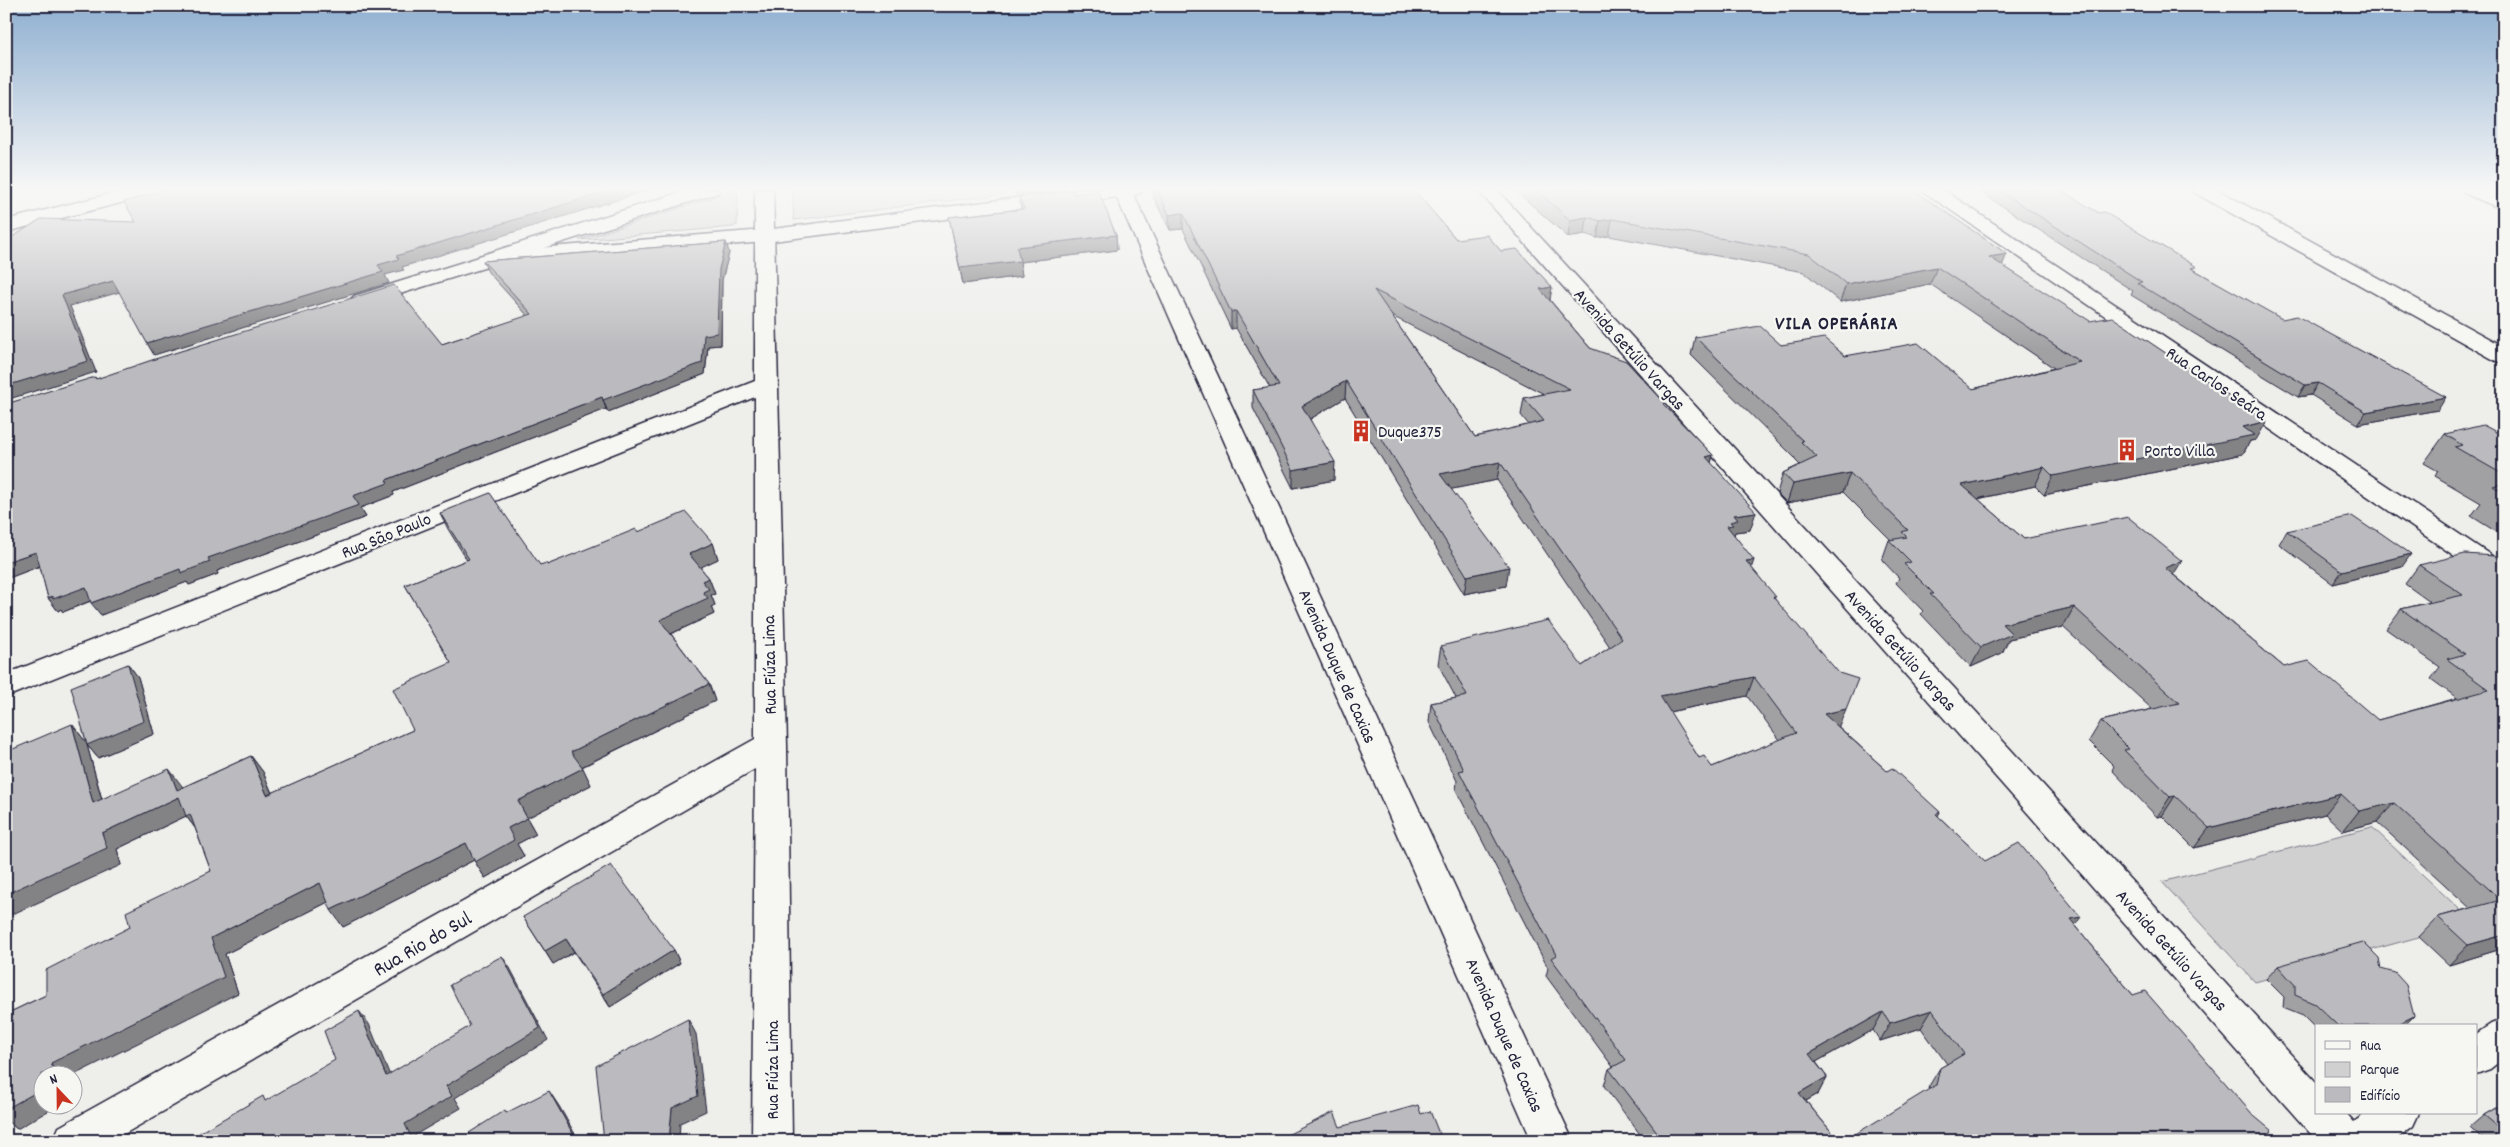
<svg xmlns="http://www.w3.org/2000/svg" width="2510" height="1147" viewBox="0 0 2510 1147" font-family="Dekko,sans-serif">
<rect width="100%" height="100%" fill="#eeeeeb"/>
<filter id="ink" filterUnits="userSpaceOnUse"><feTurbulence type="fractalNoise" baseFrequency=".02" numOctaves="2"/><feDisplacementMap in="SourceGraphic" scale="10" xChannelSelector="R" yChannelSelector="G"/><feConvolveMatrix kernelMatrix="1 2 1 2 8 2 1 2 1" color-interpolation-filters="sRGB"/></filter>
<g filter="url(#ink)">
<!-- green -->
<g fill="#d0d0d1" stroke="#797986">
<polygon points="792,189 1003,189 1005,194 794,220"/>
<polygon points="733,191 738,191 737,225 733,227 579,240"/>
<polygon points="2372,827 2473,922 2255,982 2162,882"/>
</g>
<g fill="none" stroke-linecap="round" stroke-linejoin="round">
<!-- minor casing -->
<g stroke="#22223b" stroke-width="3">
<g id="minor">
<polygon points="130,189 162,189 160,193 6,232 6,220"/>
<polygon points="691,189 720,189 718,193 493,264 486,266 479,264 476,260 479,256"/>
<polygon points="755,189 773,189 787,745 792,1141 752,1141 755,769 112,1141 53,1141 59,1127 755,739 755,397 6,697 6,674 755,381"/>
<polygon points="1115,189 1132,191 1573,1141 1532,1141 1114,191"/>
<polygon points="1477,189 1496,189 2316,1082 2316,1113 2346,1113 2354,1122 2366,1113 2419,1113 2413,1126 2394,1141 2317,1141"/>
<polygon points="1920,189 1942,189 2504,564 2504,586 2494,583"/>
<polygon points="2504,1019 2504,1058 2490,1069 2476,1074 2476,1034 2491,1024"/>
</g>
</g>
<!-- secondary casing -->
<g stroke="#22223b" stroke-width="3">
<g id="secondary">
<polygon points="2193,189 2216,189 2504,347 2504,363 2496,361 2195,193"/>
<polygon points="2462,189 2487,189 2504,197 2504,210 2464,193"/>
</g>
</g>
<!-- primary casing -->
<g stroke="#22223b" stroke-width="3">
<polygon id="primary" points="1088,189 1143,189 1141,193 1134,195 765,242 512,262 487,267 361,306 354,304 350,300 354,296 476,258 512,250 765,230"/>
</g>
<!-- minor -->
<use href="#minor" fill="#f6f6f2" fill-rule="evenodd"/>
<!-- secondary -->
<use href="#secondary" fill="#f6f6f2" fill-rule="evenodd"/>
<!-- primary -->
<use href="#primary" fill="#f6f6f2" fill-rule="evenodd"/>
</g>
<!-- wall -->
<g fill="#a1a1a4" stroke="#22223b" fill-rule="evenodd">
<path d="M1154,189H1413L1456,239L1501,251L1552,287L1550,300L1590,348L1665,406L1713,455L1711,463L1750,530L1735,532L1734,535L1751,567L1775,599L1839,727L1887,771L1940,812L1938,816L1985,861L2075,925L2133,995L1928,1089L1929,1086L1940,1068L1947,1064L1921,1028L1880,1041L1873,1030L1816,1062L1827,1077L1818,1094L1806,1101L1839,1141H1645L1604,1086L1609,1069L1613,1067L1546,976L1548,968L1456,790L1457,781L1429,722L1431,703L1456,698L1438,664L1441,646L1582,666L1610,647L1497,480L1451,489L1506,586L1464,594L1345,398L1310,419L1334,480L1293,488L1253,408V390L1270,388L1236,328L1231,329L1183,229L1170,230L1154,198ZM1392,316L1544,394L1524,398L1521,415L1529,425L1475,437ZM1747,696L1780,740L1712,767L1699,758L1669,712Z"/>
<polygon points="1517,189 1912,189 2002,265 2256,440 2250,441 2243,454 2044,495 2035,486 1978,499 2024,539 2174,575 2284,667 2378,720 2457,698 2431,679 2440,667 2386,629 2401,609 2430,602 2405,584 2419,565 2504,562 2504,947 2501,949 2449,965 2419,937 2438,917 2470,908 2377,822 2343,831 2325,814 2194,848 2162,816 2157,817 2112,770 2114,766 2089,741 2101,721 2152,709 2063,627 2009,639 2002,653 1971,667 1921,614 1923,611 1896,583 1899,578 1882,560 1889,540 1891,540 1843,492 1787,503 1777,493 1783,473 1800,465 1795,460 1795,458 1691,355 1695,337 1781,345 1845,356 1973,389 2054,368 1930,284 1840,302 1804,272 1609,236 1597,238 1585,234 1568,237 1516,191"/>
<polygon points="1976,189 2058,189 2195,270 2438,410 2358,424 2311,395 2298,397 2131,295 2133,291"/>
<polygon points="1074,194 1116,235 1117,250 1020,262 1022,276 963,284 952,232 949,217 1021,209 1019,197"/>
<polygon points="726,242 729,253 722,280 721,345 708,346 705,374 608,412 606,409 393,492 394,495 360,508 366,517 217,571 218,574 189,585 187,582 101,615 91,601 63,612 61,609 58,611 48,598 40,566 6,579 95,377 96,379 442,344 528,316 488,272 483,261"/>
<polygon points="2445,434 2504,436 2504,541 2501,539 2503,536 2471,516 2481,503 2435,476 2438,471 2424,463"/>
<polygon points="440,513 540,565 547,565 638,532 713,543 718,559 700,567 709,578 715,594 711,595 715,605 711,607 714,614 671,634 709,684 715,701 582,767 591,785 527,818 536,834 517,844 524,856 485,878 474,860 343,927 328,902 225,954 238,993 42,1074 17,1129 6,1120 6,1014 46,995 130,927 211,871 195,828 186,816 117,849 121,865 72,724 85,741 128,664 138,677 154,734 98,758 87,745 102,799 182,786 183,787 251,756 263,772 272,793 413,730 451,663 405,585 467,560 448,529"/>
<polygon points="2371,529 2402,567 2333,584 2279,544 2287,531"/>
<polygon points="523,917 674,950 680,963 610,1007 574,952 553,964"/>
<polygon points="2278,966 2381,969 2404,1026 2316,1026 2316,1029 2303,1016 2283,1008 2284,997 2266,979"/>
<polygon points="2504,1103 2504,1141 2485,1141 2470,1127 2484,1115"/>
</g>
<!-- shaded-wall -->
<g fill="#838386" stroke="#22223b">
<polygon points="615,189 652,189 402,267 404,270 385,275 389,283 154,355 147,343 378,265 396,256"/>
<polygon points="1027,189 1068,189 1068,190 1016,196 1015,191"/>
<polygon points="1183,213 1183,229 1170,230 1169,215"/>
<polygon points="1587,217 1585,234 1568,237 1570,220"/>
<polygon points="1612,219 1609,236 1597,238 1600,221"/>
<polygon points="1116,235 1117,250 1020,262 1022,276 963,284 960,268 1017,247"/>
<polygon points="726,242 729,253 722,280 721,345 708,346 705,374 608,412 603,400 704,335 719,269"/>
<polygon points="2007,254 2000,271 1989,257"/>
<polygon points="1937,267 1930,284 1840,302 1846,284"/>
<polygon points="113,281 120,292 70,306 96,372 6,400 6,386 62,295"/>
<polygon points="1552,287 1549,304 1540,289"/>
<polygon points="1236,311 1236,328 1231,329 1231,312"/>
<polygon points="1346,381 1345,398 1302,424 1302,406"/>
<polygon points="2318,383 2311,395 2298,397 2305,385"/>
<polygon points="602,397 606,409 393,492 394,495 360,508 366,517 217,571 218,574 189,585 187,582 101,615 91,603 208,558 353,496 386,480"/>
<polygon points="2446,397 2438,410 2358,424 2366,412"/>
<polygon points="2267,421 2256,440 2250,441 2243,454 2044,495 2053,476"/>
<polygon points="1713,455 1708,473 1706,457"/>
<polygon points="1335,462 1334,480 1293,488 1293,470"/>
<polygon points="1500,462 1497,480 1438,492 1440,474"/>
<polygon points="2044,467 2035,486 1954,504 1962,485"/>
<polygon points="1850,473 1843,492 1787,503 1793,484"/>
<polygon points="1756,512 1750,530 1735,532 1733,538 1727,526 1734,515"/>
<polygon points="713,543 718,559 695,570 689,554"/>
<polygon points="36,552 45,564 6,579 6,562"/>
<polygon points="2411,554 2402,567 2333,584 2342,571"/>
<polygon points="1754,560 1748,578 1746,561"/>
<polygon points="2182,561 2170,580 2165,568"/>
<polygon points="1509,567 1506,586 1464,594 1467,576"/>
<polygon points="709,578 715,594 711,595 715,605 711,607 714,614 666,636 660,620 703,592 702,581"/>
<polygon points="86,587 95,599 63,612 61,609 58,611 48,598"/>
<polygon points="2074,607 2063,627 2009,639 2002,653 1971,667 1981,647 2002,624"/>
<polygon points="128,664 138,677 154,734 98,758 87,745 107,819 93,803 72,724 85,741"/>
<polygon points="1754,677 1747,696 1654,715 1660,696"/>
<polygon points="709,684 715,701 579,768 571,752"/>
<polygon points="1846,709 1838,728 1824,714"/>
<polygon points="251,756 263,772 279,811 267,795"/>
<polygon points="583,768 591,785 527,818 518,801"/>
<polygon points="169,769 182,786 190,806 177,790"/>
<polygon points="2341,794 2325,814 2194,848 2209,828"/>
<polygon points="2175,796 2162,816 2157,817 2170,797"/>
<polygon points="179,797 192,813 199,833 186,816 117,849 121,865 6,917 6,894 102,833"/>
<polygon points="2394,803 2377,822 2343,831 2359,811"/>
<polygon points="527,818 536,834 517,844 524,856 485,878 475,862 508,828"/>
<polygon points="466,843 476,859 343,927 331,910"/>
<polygon points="320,883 332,900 225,954 238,993 72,1076 72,1074 54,1074 51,1063 211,938"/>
<polygon points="2081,917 2068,935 2070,919"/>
<polygon points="2504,935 2504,947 2501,949 2449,965 2468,945"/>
<polygon points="566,939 574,952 553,964 545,951"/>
<polygon points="674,950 680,963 610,1007 603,994"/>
<polygon points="502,956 510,968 548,1040 455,1098 461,1108 415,1135 417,1141 404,1141 405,1124 446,1086"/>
<polygon points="1932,1010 1921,1028 1880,1041 1890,1023"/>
<polygon points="359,1011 369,1024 395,1088 386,1076"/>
<polygon points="1883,1012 1873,1030 1800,1071 1809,1054"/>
<polygon points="2414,1016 2404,1026 2394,1026"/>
<polygon points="688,1019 696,1034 706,1111 680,1123 679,1141 669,1141 672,1108"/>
<polygon points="1827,1077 1818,1094 1790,1110 1799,1093"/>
<polygon points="42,1089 42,1104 60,1104 17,1129 6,1120 6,1104"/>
<polygon points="549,1091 559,1106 579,1141 577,1141"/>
<polygon points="2272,1131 2263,1141 2259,1141"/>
</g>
<!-- building -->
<g fill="#bbbbbf" stroke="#22223b" fill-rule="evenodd">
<polygon points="165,189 615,189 396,256 399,259 378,265 383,272 147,343 113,281 62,295 88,361 6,386 6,241 41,219 136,222 124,202"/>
<polygon points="1014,189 1027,189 1015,191"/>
<path d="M1157,189H1413L1456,239L1487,235L1501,251L1517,249L1552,287L1540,289L1590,348L1626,361L1665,403L1663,404L1713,455L1706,457L1756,512L1734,515L1738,520L1730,522L1733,525L1727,526L1754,560L1746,561L1776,597H1773L1839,673L1858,679L1846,709L1824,714L1887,771L1892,768L1940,812L1936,814L1985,861L2019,843L2081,917L2070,919L2133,995L2145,991L2254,1116L2272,1131L2259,1141H1844L1936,1085L1940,1068L1964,1054L1932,1010L1890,1023L1883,1012L1809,1054L1827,1077L1799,1093L1839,1141H1664L1609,1069L1626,1060L1551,958L1556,955L1459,771L1464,770L1431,703L1467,696L1441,646L1548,620L1582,666L1622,639L1500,462L1440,474L1509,567L1467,576L1346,381L1302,406L1335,462L1293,470L1253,390L1279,386L1236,311L1231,312L1183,213L1169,215ZM1374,290L1570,389L1524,398L1544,421L1475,437ZM1754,677L1796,733L1712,767L1704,756L1699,758L1660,696Z"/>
<polygon points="1535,189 1912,189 2007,254 1989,257 2090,321 2112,317 2267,421 2243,427 2254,435 2053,476 2044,467 1962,485 2024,539 2128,517 2182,561 2165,568 2284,667 2309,661 2378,720 2489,690 2447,659 2465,654 2401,609 2463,595 2419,565 2465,554 2495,556 2504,562 2504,935 2468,945 2438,917 2501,900 2394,803 2359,811 2341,794 2209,828 2175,796 2170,797 2124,750 2129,749 2101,721 2179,703 2074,607 2002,624 2012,634 1981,647 1930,594 1934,594 1904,564 1911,562 1889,540 1907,537 1902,532 1908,530 1850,473 1793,484 1783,473 1817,457 1801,442 1803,441 1695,337 1760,326 1781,345 1824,338 1845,356 1918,343 1973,389 2080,362 1937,267 1846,284 1809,254 1612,219 1600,221 1587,217 1570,220"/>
<polygon points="1997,189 2058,189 2099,213 2104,212 2197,267 2191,268 2282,319 2297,316 2446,397 2366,412 2318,383 2305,385 2137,283 2142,282"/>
<polygon points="1073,190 1074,194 1098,190 1116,235 1017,247 1020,261 960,268 949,217 1024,209 1019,197"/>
<polygon points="726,242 719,269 717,333 704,335 702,363 603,400 602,397 386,480 388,483 353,496 359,505 208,558 210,562 181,573 180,569 91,603 86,587 53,599 53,596 48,598 36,552 6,562 6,404 95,377 96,379 155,359 394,285 442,344 532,314 483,261"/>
<polygon points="2483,425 2504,436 2504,475 2455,447 2462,445 2445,434"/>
<polygon points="2504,484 2504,493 2493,486"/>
<polygon points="490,493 540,565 546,563 547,565 636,529 638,532 686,512 713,543 689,554 709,578 702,581 709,589 703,592 708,598 660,620 709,684 571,752 583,768 518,801 527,818 508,828 514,840 475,862 466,843 331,910 320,883 211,938 224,977 51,1063 54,1074 42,1074 42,1089 6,1109 6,1014 46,995 46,970 130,927 126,912 211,871 190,814 186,816 179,797 102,833 107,848 6,894 6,752 72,724 93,803 169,769 177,790 251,756 267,795 413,730 393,689 451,663 405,585 469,559 440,513"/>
<polygon points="2352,516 2371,529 2375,529 2411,554 2342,571 2287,531"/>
<polygon points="128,664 144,721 87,745 71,687"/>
<polygon points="611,865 674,950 603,994 566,939 545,951 523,917"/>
<polygon points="2363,942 2379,958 2381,969 2395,973 2406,985 2414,1016 2394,1026 2338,1026 2315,1004 2295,995 2295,985 2278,966"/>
<polygon points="502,956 540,1028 446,1086 452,1096 405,1124 411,1137 404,1141 202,1141 199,1133 263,1096 265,1101 335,1060 324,1031 359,1011 386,1076 470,1026 450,985"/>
<polygon points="688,1019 698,1096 672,1108 669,1141 604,1141 596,1066"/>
<polygon points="549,1091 577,1141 472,1141 469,1133 505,1110 506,1113"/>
<polygon points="2504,1103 2504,1132 2484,1115"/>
<polygon points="1418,1105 1421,1114 1430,1111 1442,1141 1275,1141 1334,1112 1340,1127"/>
</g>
</g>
<!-- sky -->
<linearGradient id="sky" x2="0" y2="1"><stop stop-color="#8eafd1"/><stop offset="0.54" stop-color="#f7f7f6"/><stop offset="1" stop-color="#f7f7f6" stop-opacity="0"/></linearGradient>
<rect width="2510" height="350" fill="url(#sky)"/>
<!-- icons -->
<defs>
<g id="building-bare" transform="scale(1.725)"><path d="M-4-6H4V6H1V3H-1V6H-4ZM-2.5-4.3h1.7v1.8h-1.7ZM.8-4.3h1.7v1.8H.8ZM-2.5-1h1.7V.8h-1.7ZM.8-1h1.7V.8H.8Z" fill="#c8321e" stroke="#f6f6f2" stroke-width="2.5" paint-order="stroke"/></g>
</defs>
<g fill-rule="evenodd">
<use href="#building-bare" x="1361" y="431"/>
<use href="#building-bare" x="2127" y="450"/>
</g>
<g text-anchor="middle" stroke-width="4.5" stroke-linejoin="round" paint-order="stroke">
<!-- street labels -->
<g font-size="18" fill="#22223b" stroke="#f6f6f2">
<text transform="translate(1630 349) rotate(48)" y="6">Avenida Getúlio Vargas</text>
<text transform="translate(2217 383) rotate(34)" y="6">Rua Carlos Seára</text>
<text transform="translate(386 535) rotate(-22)" y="6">Rua São Paulo</text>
<text transform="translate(1901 650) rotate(48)" y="6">Avenida Getúlio Vargas</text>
<text transform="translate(769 665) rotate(-91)" y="6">Rua Fiúza Lima</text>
<text transform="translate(1338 666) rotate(66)" y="6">Avenida Duque de Caxias</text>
<text transform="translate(2172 950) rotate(48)" y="6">Avenida Getúlio Vargas</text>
<text transform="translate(1505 1035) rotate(66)" y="6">Avenida Duque de Caxias</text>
<text transform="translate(772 1070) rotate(-90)" y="6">Rua Fiúza Lima</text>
</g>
<!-- poi labels -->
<g font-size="18" fill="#22223b" stroke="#f6f6f2" text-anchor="start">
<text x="1378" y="437">Duque375</text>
<text x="2144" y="456">Porto Villa</text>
</g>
<!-- far-district labels -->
<g font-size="19" font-weight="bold" letter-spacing="1" fill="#22223b" stroke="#f6f6f2">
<text x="1837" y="329">VILA OPERÁRIA</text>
</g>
<!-- near-street labels -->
<g font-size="21" fill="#22223b" stroke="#f6f6f2">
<text transform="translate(422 943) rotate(-30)" y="7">Rua Rio do Sul</text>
</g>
</g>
<!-- margin -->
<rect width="2510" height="1147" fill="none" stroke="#f6f6f2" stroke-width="25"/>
<rect x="12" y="12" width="2485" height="1122" fill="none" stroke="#22223b" stroke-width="2" filter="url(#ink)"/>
<!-- legend -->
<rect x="2315" y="1024" width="162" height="90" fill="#f6f6f2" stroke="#a1a1a9"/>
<rect x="2325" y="1041" width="25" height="8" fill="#f6f6f2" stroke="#a1a1a9"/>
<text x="2360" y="1050" font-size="15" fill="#22223b">Rua</text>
<rect x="2325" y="1062" width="25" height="15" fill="#d0d0d1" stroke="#a1a1a9"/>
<text x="2360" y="1074" font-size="15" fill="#22223b">Parque</text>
<rect x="2325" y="1087" width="25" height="15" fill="#bbbbbf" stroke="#a1a1a9"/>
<text x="2360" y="1100" font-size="15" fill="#22223b">Edifício</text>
<!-- north arrow -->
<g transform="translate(58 1090) rotate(338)"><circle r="24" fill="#f6f6f2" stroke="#a1a1a9"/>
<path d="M0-4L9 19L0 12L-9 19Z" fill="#c8321e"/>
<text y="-8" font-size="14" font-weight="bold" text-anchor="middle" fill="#22223b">N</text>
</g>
</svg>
